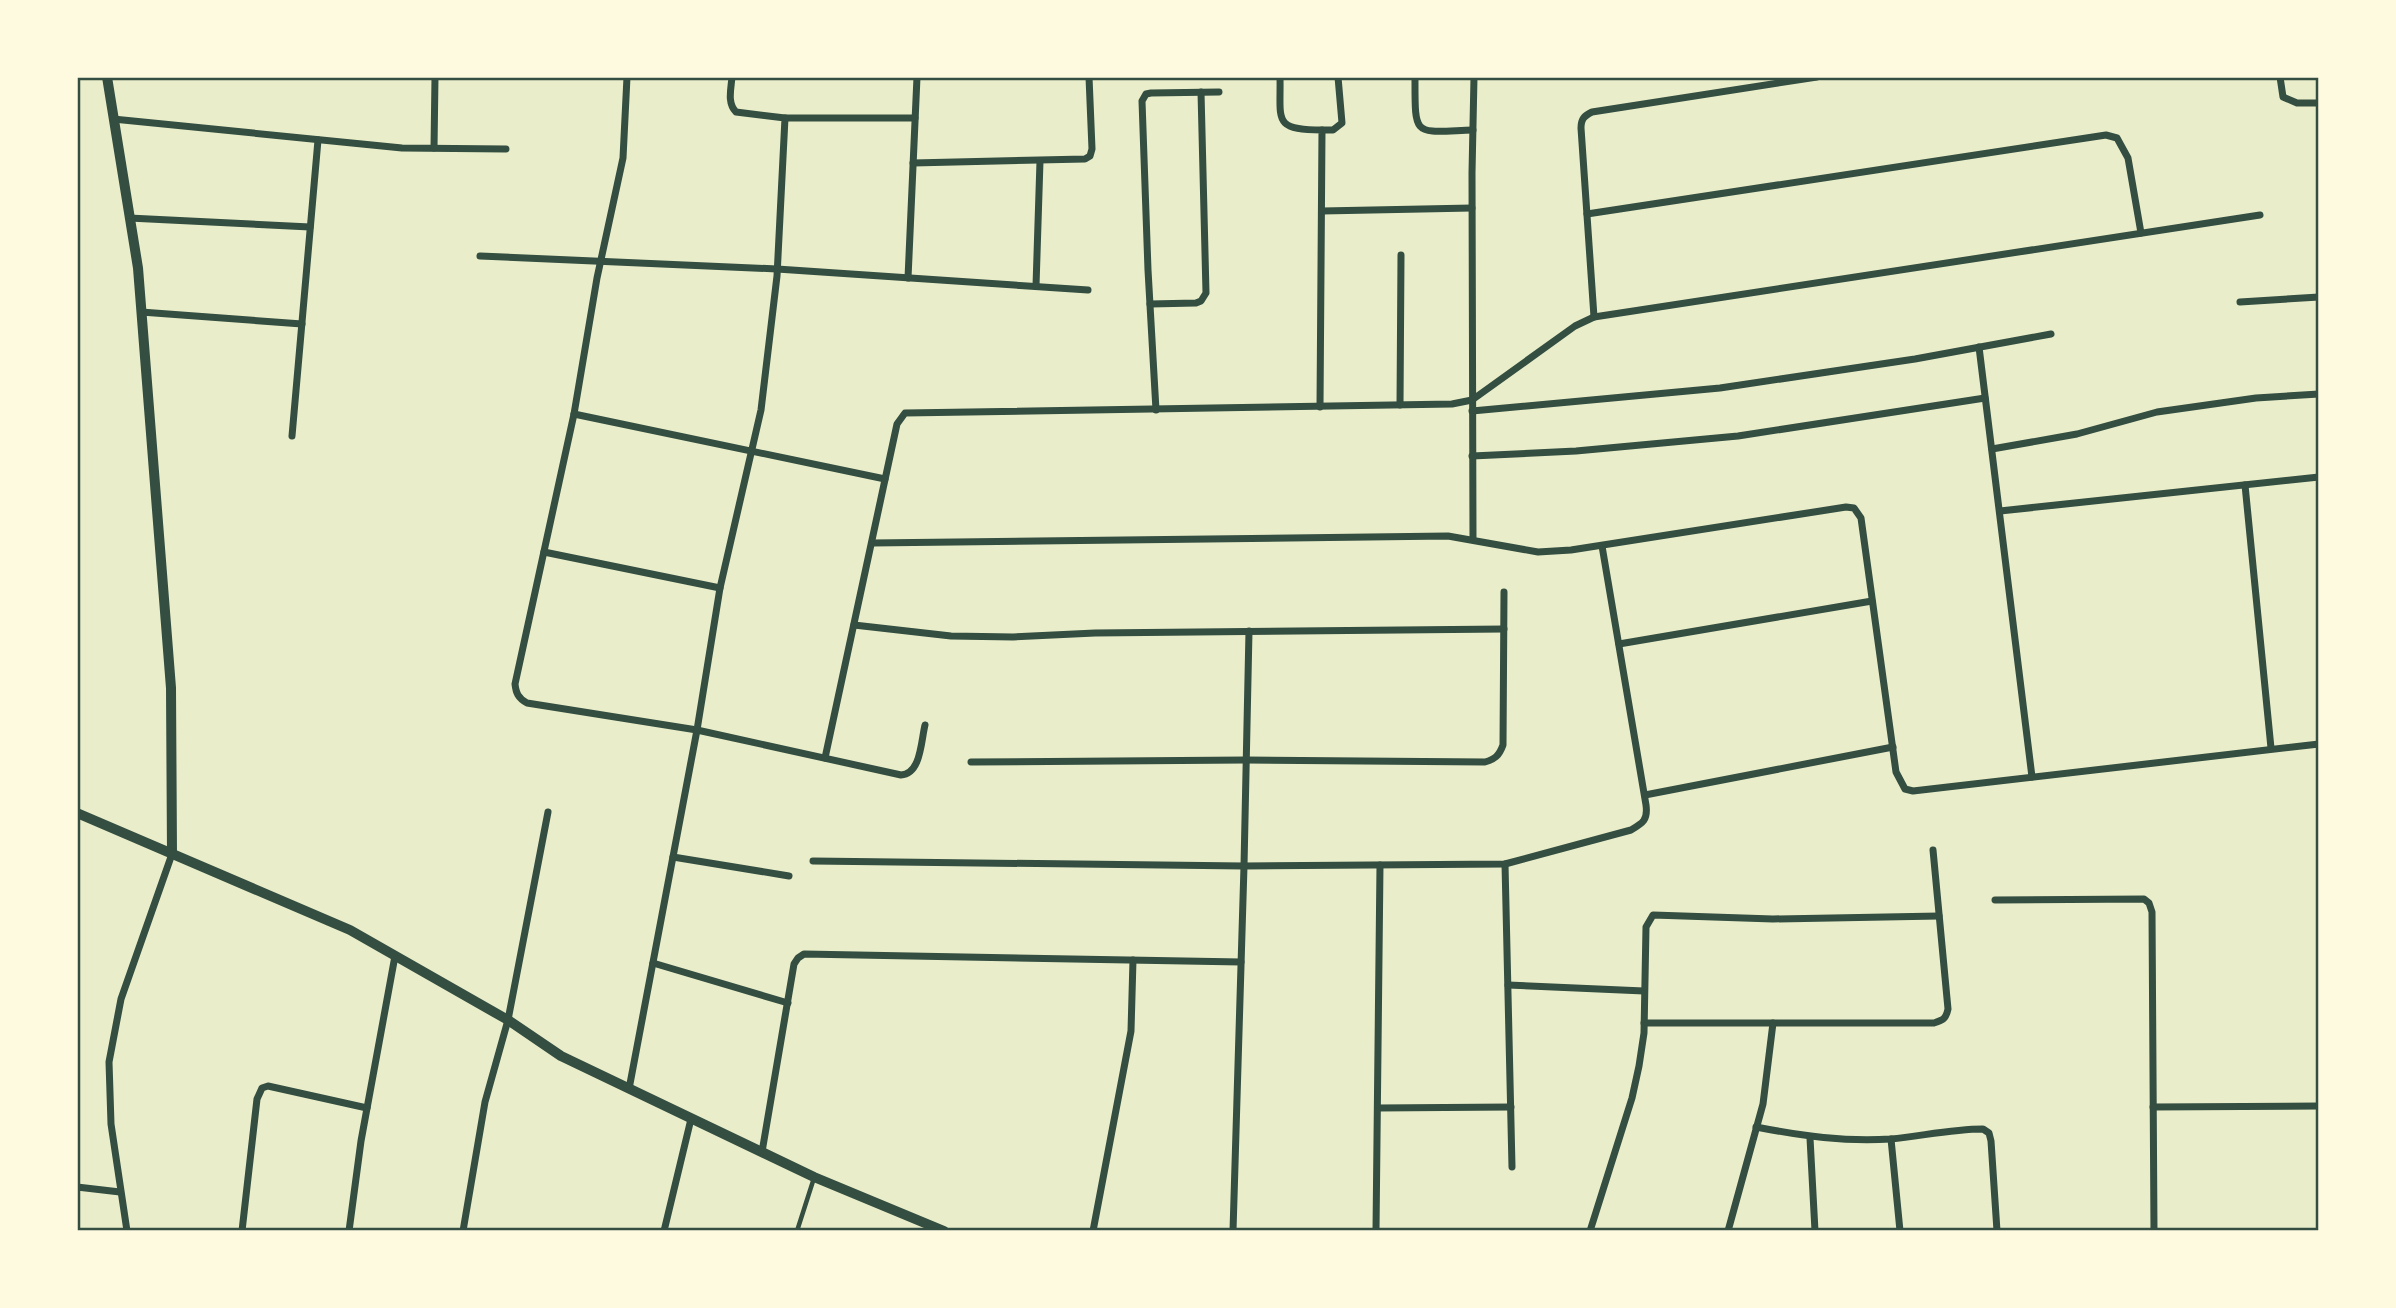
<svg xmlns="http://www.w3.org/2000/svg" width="2396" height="1308" viewBox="0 0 2396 1308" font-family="Montserrat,sans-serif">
<rect width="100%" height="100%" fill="#e9edc9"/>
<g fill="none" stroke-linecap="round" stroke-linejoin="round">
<!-- service -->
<polyline stroke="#344e41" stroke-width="4.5" points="797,1231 814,1178"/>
<!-- minor -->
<g stroke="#344e41" stroke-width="7">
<path d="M627,77L623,158L597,278L574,414L515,684C516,693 518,698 527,703L697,730L901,775C921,774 921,741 925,725"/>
<path d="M1280,77C1281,120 1272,130 1322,130L1320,407"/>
<path d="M1415,77C1415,139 1413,132 1473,130"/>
<polyline points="2280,77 2283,97 2297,103 2319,103"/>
<polyline points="785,118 915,118"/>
<polyline points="113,119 402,148 506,149"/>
<polyline points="1322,130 1333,130 1342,123 1338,77"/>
<polyline points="434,148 435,77"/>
<polyline points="913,163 1085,159 1090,156 1092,149 1089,77"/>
<polyline points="1322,211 1472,208"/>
<polyline points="1587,214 2106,135 2117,138 2128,158 2141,233"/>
<polyline points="129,218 310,227"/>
<polyline points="480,256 777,269 1088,290"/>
<polyline points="908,278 917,77"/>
<polyline points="1036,286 1040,161"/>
<polyline points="2240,302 2319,297"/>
<polyline points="1150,304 1196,303 1201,301 1206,293 1201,92"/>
<polyline points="141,312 302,324"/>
<path d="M1594,317L1581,128C1581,119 1584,116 1592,112L1817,77"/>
<polyline points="1979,347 2032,777"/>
<polyline points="1400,405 1401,255"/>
<polyline points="1156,410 1148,270 1142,101 1146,94 1151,93 1219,92"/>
<polyline points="1472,411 1720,388 1915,359 2051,334"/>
<polyline points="574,414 885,479"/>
<polyline points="292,436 318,140"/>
<polyline points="1992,449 2077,434 2157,412 2256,398 2319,394"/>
<polyline points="1472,456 1576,451 1738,436 1985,398"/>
<polyline points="2245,485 2271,748"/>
<polyline points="2000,511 2319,477"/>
<polyline points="1473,539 1472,173 1474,77"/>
<polyline points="872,543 1448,536 1538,552 1571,550 1846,507 1854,508 1861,518 1896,772 1905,789 1913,791 2319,744"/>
<polyline points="544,552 720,588"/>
<polyline points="854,625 951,636 1013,637 1095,633 1504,629"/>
<polyline points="1619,644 1872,601"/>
<polyline points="825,758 897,424 905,413 1452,404 1472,400 1575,326 1594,317 2260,215"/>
<path d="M971,762L1246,760L1485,762C1495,759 1499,756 1503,745L1504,592"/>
<polyline points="1645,795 1893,747"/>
<polyline points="673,857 789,876"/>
<path d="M813,861L1244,866L1505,864L1631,830C1643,823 1648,820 1646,805L1602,546"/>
<polyline points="1505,864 1512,1167"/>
<polyline points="1995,900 2144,899 2149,903 2152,912 2154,1231"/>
<polyline points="653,963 788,1003"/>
<polyline points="1508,985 1644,991"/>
<path d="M1644,1023H1934C1943,1020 1946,1019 1948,1009L1933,850"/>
<path d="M629,1089L697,730L720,588L761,410L777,276L785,118L736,112C727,103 731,89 732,77"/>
<polyline points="2153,1107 2319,1106"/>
<polyline points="1378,1108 1511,1107"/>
<path d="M1756,1127C1802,1136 1845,1142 1891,1139C1922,1136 1952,1129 1983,1129L1989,1133L1991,1141L1997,1231"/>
<polyline points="1810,1138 1815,1231"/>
<polyline points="1891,1139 1900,1231"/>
<polyline points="762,1152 794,964 798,958 804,954 1241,962"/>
<polyline points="77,1187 120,1192"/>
<polyline points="127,1231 111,1124 109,1062 121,999 172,854"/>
<polyline points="242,1231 257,1099 262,1088 268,1086 367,1108"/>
<polyline points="349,1231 361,1141 395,956"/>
<polyline points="463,1231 485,1102 508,1020 548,812"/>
<polyline points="664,1231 691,1119"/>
<polyline points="1093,1231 1131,1031 1133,960"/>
<polyline points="1233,1231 1244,866 1249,631"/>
<polyline points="1376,1231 1380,865"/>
<polyline points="1590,1231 1632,1098 1639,1066 1644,1033 1646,927 1653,915 1773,919 1939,916"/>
<polyline points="1728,1231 1763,1104 1773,1023"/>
</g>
<!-- tertiary -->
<g stroke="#344e41" stroke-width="10">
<polyline points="107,77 138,268 171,688 172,854"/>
<polyline points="77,813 350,930 508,1020 561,1056 814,1177 944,1231"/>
</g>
</g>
<!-- border -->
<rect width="2396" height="1308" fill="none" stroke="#fefae0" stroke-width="158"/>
<rect x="79" y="79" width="2238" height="1150" fill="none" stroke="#344e41" stroke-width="2.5"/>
</svg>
